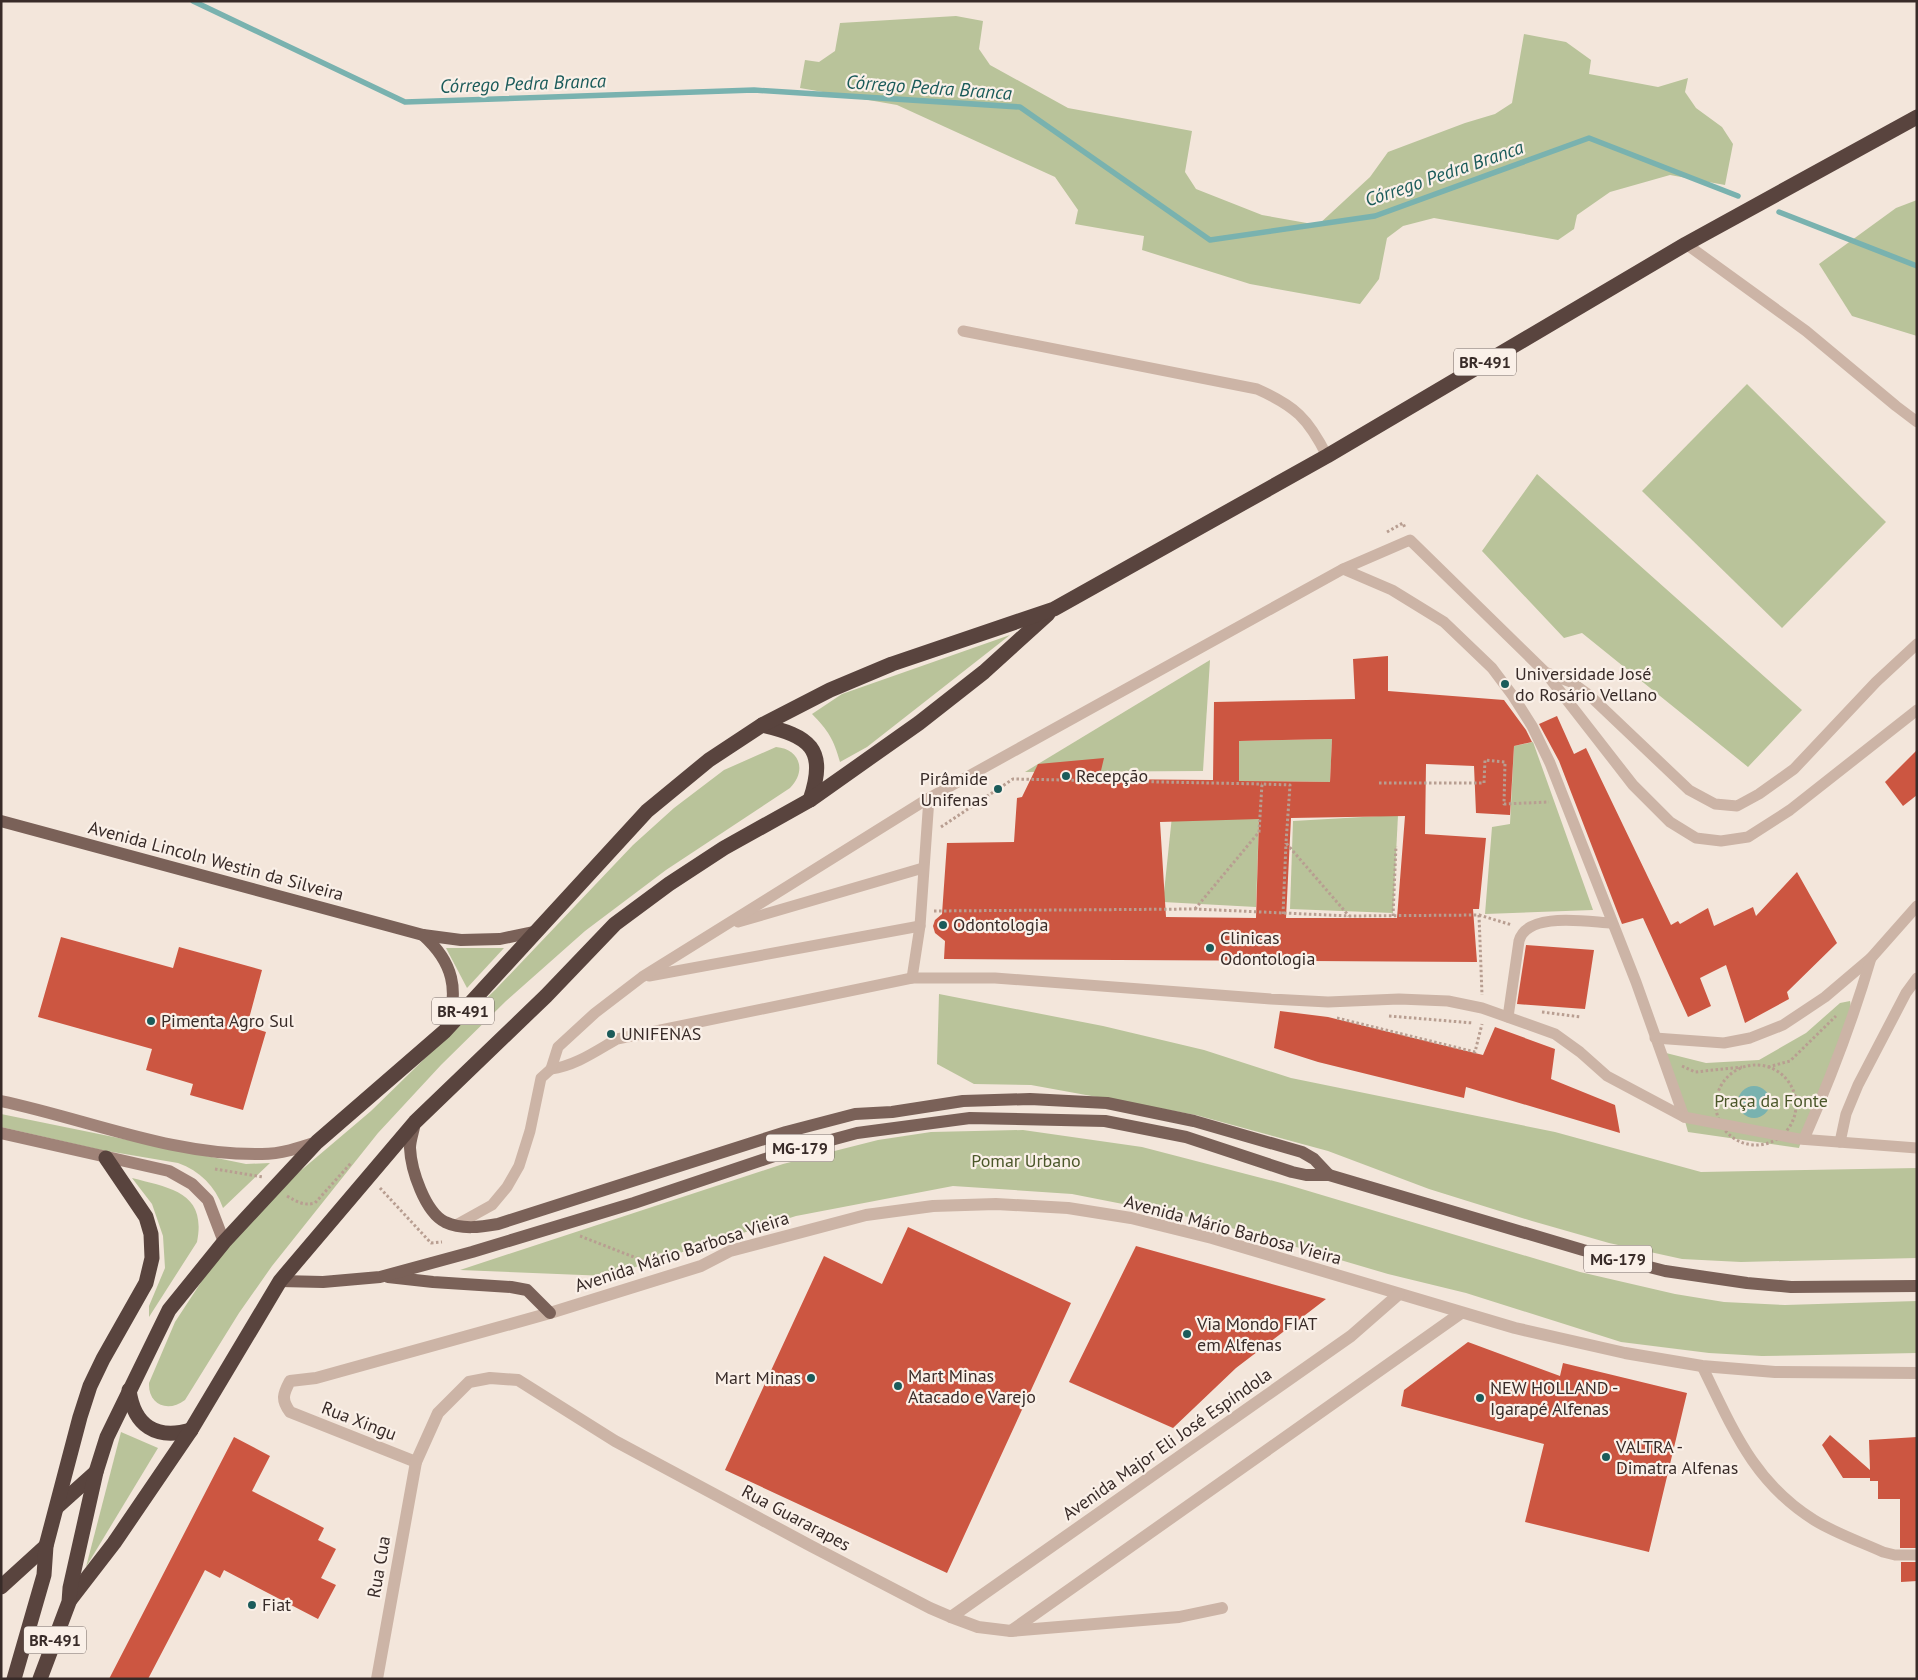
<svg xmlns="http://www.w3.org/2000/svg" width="1918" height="1680" viewBox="0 0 1918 1680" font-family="'PT Sans',sans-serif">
<rect width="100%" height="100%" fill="#f3e6db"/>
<!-- green -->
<g fill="#b9c39a">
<polygon points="956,16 983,21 979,49 990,65 1068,108 1192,131 1185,172 1196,189 1262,215 1318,225 1370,177 1388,152 1465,123 1495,114 1512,103 1524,34 1566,42 1591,60 1589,74 1658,87 1688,78 1685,92 1696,108 1722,127 1733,144 1725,185 1670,175 1610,192 1577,215 1574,229 1558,240 1434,218 1403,226 1387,238 1379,279 1360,304 1250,284 1142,250 1144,236 1075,224 1078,210 1055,177 897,105 800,88 805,60 819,62 835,51 840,23"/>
<polygon points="1917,200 1917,336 1852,316 1819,264 1896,208"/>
<polygon points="1747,384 1886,522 1782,628 1642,491"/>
<polygon points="1537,474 1802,710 1748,767 1582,633 1564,638 1482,551"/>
<path d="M1010,635L867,747L840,762C834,740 828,730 812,714L842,694Z"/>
<polygon points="1210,660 1203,771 1025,772 1038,764"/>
<polygon points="1332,739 1330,782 1239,781 1239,741"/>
<polygon points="1533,742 1593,910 1485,914 1492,827 1510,824 1514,746"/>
<path d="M776,747C800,749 807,771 790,788L666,870L585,931L506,1001L441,1065L378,1133L272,1266L239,1313L185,1400C168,1413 148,1405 149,1383L175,1322L211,1267L272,1195L371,1111L496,989L633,845L674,808L724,770Z"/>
<polygon points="1398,815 1393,913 1290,909 1293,821"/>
<polygon points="1172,816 1259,818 1256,907 1163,902"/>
<polygon points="446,948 504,948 467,988"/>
<polygon points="939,994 1103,1026 1204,1050 1291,1078 1555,1132 1701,1172 1917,1168 1917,1258 1741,1262 1682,1259 1609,1243 1532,1221 1429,1189 1328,1151 1196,1115 1031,1085 974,1084 937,1064"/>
<path d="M1850,1001C1856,1017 1808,1125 1799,1148L1688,1132L1666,1053L1706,1063L1759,1060L1806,1033L1840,1003Z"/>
<path d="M1,1114L246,1164L270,1163L223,1208C215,1186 200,1171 178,1163L101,1150L1,1127Z"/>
<polygon points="1023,1130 1142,1147 1285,1184 1580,1272 1675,1294 1724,1302 1785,1305 1917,1301 1917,1353 1762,1356 1709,1353 1621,1342 1466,1293 1388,1274 1204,1220 1072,1194 953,1186 796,1216 607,1276 460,1270 783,1164 878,1140 931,1132"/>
<path d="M132,1178C170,1188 207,1192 197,1242L149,1317V1306L165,1268L163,1236L152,1204Z"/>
<polygon points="121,1432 158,1448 86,1567"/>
</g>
<!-- water -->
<circle fill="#79b2af" cx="1754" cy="1102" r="16"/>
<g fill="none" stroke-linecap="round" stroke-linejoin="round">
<!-- stream -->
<g stroke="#79b2af" stroke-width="5.5">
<polyline points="193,1 405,102 754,90 1020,107 1210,240 1375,216 1589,138 1738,196"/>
<polyline points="1779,212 1917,266"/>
</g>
</g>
<!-- building -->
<g fill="#cc5641" fill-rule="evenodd">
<path d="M1388,656V691L1504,700L1526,730L1532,742L1514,746L1510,815L1476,813L1474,766L1426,764L1425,834L1486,838L1479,909H1473L1477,962L944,959L945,941L935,933L933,926L935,920L942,914L947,843L1014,842L1017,798L1022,797L1038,764L1104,758L1099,779L1213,780L1214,702L1355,699L1353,659ZM1332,739L1330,782L1239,781V741ZM1405,816L1397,918H1286L1291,818ZM1259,819L1256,918L1166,917L1160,822Z"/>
<polygon points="1557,716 1574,754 1586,748 1671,925 1678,921 1680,924 1708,908 1714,926 1753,907 1756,916 1797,872 1837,943 1787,992 1789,999 1745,1023 1726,965 1700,978 1711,1006 1688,1017 1643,918 1622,924 1559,761 1539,724"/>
<polygon points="1917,750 1917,795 1903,806 1885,782"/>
<polygon points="61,937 173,968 179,947 262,970 247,1026 266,1032 243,1110 190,1095 193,1084 146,1070 152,1049 38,1017"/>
<polygon points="1526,945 1594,950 1585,1009 1517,1004"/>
<polygon points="1280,1011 1328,1017 1483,1055 1495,1027 1555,1049 1551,1079 1615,1105 1620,1133 1466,1087 1464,1098 1318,1062 1274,1048"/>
<polygon points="908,1227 1071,1303 947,1573 725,1470 824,1256 882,1284"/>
<polygon points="1136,1246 1326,1299 1236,1368 1173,1428 1069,1382"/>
<polygon points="1468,1342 1560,1376 1563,1363 1687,1393 1649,1552 1525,1522 1544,1444 1401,1406 1404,1390"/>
<polygon points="1830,1435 1870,1470 1869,1440 1917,1437 1917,1548 1900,1548 1900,1499 1878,1499 1878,1481 1870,1481 1870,1478 1843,1478 1822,1445"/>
<polygon points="234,1437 270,1456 252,1491 324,1528 318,1540 336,1549 321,1578 336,1585 318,1619 224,1570 220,1578 205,1570 148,1679 109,1679"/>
<polygon points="1901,1562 1917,1562 1917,1581 1901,1582"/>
</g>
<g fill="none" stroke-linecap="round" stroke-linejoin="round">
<!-- path -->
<g stroke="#b89e91" stroke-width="3" stroke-dasharray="2.5 2.5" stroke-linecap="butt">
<polyline points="1387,532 1403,523 1405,528"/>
<polyline points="1379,783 1484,783 1485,760 1505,762 1504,804 1549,802"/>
<polyline points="941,827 1013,779 1262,784"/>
<polyline points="1195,909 1259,832 1262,784 1290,785 1286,843 1349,916"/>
<polyline points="934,911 1195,909 1350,916 1479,915 1482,995"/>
<polyline points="1283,914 1286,843"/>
<polyline points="1479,915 1512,925"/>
<polyline points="1393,916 1396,846"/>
<polyline points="1542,1012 1581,1017"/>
<polyline points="1389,1016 1473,1023"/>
<polyline points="1337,1018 1475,1052 1482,1024"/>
<circle cx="1756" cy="1105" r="40"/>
<polyline points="1682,1066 1695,1072 1742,1067"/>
<polyline points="1768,1067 1790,1061 1836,1016"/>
<polyline points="215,1169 263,1177"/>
<polyline points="380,1188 431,1243 442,1242"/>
<path d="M287,1196C297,1202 304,1206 315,1203L351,1163"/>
<polyline points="580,1236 644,1261"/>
</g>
<!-- lane -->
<g stroke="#ccb4a6" stroke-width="11">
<polyline points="1686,244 1806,331 1896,406 1917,422"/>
<path d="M963,331L1257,389C1295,406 1308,418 1327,456"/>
<polyline points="1343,569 1392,590 1444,622 1492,668 1513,696 1532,726 1550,763 1636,982 1684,1117"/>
<polyline points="1547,673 1571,682 1589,695 1689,790 1715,804 1737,806 1759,794 1794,769 1876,682 1917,644"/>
<polyline points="738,922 923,868"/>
<polyline points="649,976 920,926"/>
<polyline points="912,978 920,926 929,798"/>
<path d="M1508,1017L1519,941C1527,911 1588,922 1612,923"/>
<polyline points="1655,1038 1724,1043 1750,1038 1783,1025 1825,997 1871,958 1917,906"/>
<path d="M551,1069C575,1066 596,1051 617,1039L912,978H995L1271,999L1328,1002L1399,999L1448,1001L1482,1008L1555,1034L1580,1052L1607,1076L1684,1117L1799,1139L1917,1148"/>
<path d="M1804,1139C1830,1080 1853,1020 1871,958"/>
<polyline points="1840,1142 1846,1114 1858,1085 1906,993 1917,978"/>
<polyline points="456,1225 492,1205 507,1187 519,1166 530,1131 541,1078 551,1069 558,1047 595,1013 642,977 929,798 1343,569 1410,540 1545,672 1633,785 1670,822 1696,838 1721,841 1748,837 1790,810 1917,710"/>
<path d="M1702,1366C1732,1427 1753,1482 1814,1520C1835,1533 1861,1542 1883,1552L1895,1555H1917"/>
</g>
<!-- street -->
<g stroke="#ccb4a6" stroke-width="12">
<path d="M416,1462L290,1412C281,1400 283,1394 290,1381L316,1378L550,1313L701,1266L730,1251L866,1215L933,1206L996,1204L1068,1208L1131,1218L1212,1238L1515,1328L1625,1353L1702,1366L1775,1372L1917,1373"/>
<polyline points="951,1617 1351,1336 1399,1294"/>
<polyline points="1011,1631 1461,1313"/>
<polyline points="377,1679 416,1462 438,1413 469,1382 490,1378 518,1380 615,1441 811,1546 930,1608 951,1617 978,1627 1011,1631 1179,1617 1222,1608"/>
</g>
<!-- secondary -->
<g stroke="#a08378" stroke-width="12">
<path d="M1,1101C87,1119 173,1156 262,1154C281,1154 299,1148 317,1142"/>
<polyline points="1,1133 169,1171 192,1184 208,1200 224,1242"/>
</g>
<!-- primary -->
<g stroke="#7a6158" stroke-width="12">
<polyline points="1,821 423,935 461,940 500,939 538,931"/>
<path d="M423,935C453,962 460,990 446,1029"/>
<path d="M415,1122C414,1130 410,1140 410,1148C411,1170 425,1212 445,1222C462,1230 481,1227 498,1224L786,1132L855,1114L892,1112L963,1101L1030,1099L1107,1103L1194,1121L1302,1152L1314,1159L1329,1175"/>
<polyline points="388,1277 433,1282 511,1287 527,1290 550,1313"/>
<polyline points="280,1281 323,1282 380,1277 472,1252 634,1203 783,1153 857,1133 970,1118 1105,1121 1186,1137 1292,1172 1306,1175 1329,1175 1583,1250 1665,1271 1747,1283 1791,1287 1917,1286"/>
</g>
<!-- highway -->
<g stroke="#59443e" stroke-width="15">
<path d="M762,725C809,736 828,748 810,800"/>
<path d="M129,1390C134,1426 156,1440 191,1430"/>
<polyline points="57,1507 96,1472"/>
<polyline points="1,1587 46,1546"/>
<polyline points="70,1600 114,1543 191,1430 280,1281 415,1122 546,996 615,924 669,884 724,848 810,800 919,723 984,672 1048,614"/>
<polyline points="14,1679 44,1575 46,1546 80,1417 90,1386 103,1359 146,1283 152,1258 151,1234 146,1217 106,1158"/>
<polyline points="40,1679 69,1602 70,1588 96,1472 107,1437 169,1310 224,1242 317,1142 445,1031 647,811 709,760 762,725 830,690 892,664 1054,609 1327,456 1686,244 1917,117"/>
</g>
</g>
<!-- markers -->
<g fill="#1b5b5a" stroke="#faf0e8" stroke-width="2">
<circle cx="1505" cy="684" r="5"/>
<circle cx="1066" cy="776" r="5"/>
<circle cx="998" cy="789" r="5"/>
<circle cx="943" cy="925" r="5"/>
<circle cx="1210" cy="948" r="5"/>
<circle cx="151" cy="1021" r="5"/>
<circle cx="611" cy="1034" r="5"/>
<circle cx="1187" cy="1334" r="5"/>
<circle cx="811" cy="1378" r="5"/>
<circle cx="898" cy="1386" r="5"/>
<circle cx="1480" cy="1398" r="5"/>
<circle cx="1606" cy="1457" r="5"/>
<circle cx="252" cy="1605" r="5"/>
</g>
<g text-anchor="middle" stroke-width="4.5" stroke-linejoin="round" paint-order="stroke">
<!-- shield labels -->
<g fill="#faf0e8" stroke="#726662" stroke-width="1">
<rect x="1454" y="348.5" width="62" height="27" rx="4"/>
<rect x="432" y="997.5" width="62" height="27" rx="4"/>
<rect x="766" y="1134.5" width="68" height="27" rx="4"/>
<rect x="1584" y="1245.5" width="68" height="27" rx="4"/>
<rect x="24" y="1626.5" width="62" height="27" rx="4"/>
</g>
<g font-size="16" font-weight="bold" fill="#382b28">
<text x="1485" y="368">BR-491</text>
<text x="463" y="1017">BR-491</text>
<text x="800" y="1154">MG-179</text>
<text x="1618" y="1265">MG-179</text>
<text x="55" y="1646">BR-491</text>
</g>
<!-- poi labels -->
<g font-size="18" fill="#382b28" stroke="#faf0e8" text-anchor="start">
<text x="1515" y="680">Universidade José<tspan x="1515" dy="21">do Rosário Vellano</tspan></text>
<text x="1076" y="782">Recepção</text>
<text x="988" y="785" text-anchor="end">Pirâmide<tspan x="988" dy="21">Unifenas</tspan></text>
<text x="953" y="931">Odontologia</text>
<text x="1220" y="944">Clinicas<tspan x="1220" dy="21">Odontologia</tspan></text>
<text x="161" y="1027">Pimenta Agro Sul</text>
<text x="621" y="1040">UNIFENAS</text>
<text x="1197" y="1330">Via Mondo FIAT<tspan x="1197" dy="21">em Alfenas</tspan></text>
<text x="908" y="1382">Mart Minas<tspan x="908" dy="21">Atacado e Varejo</tspan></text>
<text x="801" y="1384" text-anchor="end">Mart Minas</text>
<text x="1490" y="1394">NEW HOLLAND -<tspan x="1490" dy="21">Igarapé Alfenas</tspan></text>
<text x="1616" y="1453">VALTRA -<tspan x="1616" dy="21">Dimatra Alfenas</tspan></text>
<text x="262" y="1611">Fiat</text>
</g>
<!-- street labels -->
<g font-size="18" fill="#382b28" stroke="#faf0e8">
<text transform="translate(216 861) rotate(15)" y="6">Avenida Lincoln Westin da Silveira</text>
<text transform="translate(1233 1230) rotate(15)" y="6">Avenida Mário Barbosa Vieira</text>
<text transform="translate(682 1252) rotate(-18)" y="6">Avenida Mário Barbosa Vieira</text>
<text transform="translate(359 1421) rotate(21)" y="6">Rua Xingu</text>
<text transform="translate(1167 1444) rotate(-35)" y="6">Avenida Major Eli José Espíndola</text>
<text transform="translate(796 1518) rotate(28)" y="6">Rua Guararapes</text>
<text transform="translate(379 1567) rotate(-80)" y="6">Rua Cua</text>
</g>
<!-- park labels -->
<g font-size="18" fill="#4b572a" stroke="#faf0e8">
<text x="1771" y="1107">Praça da Fonte</text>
<text x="1026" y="1167">Pomar Urbano</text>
</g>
<!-- water labels -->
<g font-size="19" font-style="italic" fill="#1b5b5a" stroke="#faf0e8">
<text transform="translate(523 83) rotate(-2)" y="7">Córrego Pedra Branca</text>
<text transform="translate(929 87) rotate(4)" y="7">Córrego Pedra Branca</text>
<text transform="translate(1444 173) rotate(-19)" y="7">Córrego Pedra Branca</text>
</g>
</g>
<!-- border -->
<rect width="1918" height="1680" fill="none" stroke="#382b28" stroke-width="5"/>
</svg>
